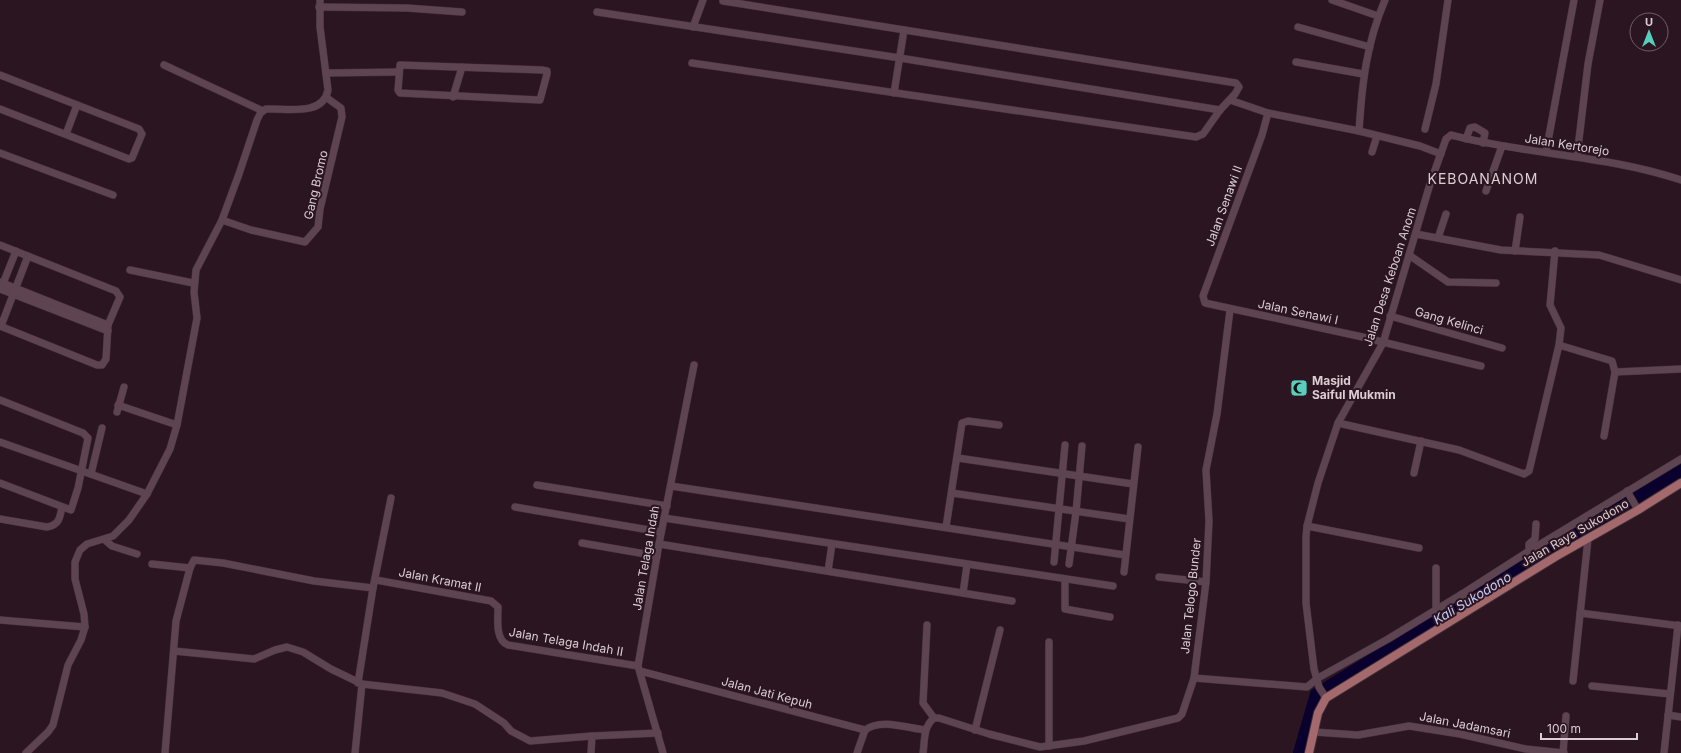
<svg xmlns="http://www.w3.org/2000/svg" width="1681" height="753" viewBox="0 0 1681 753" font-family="Inter,sans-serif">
<rect width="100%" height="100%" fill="#2a1520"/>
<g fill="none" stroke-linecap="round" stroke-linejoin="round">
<!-- river -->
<polyline stroke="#09002e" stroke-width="12" points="1299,753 1316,694 1681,470"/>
<!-- minor casing -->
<g stroke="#3e2f36" stroke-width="8">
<g id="minor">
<polyline points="1332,0 1378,16"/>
<polyline points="319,7 407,8 462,12"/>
<polyline points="597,12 900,58 1220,110"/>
<polyline points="693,27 703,0"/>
<polyline points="1298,27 1370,47"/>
<polyline points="1296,62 1363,74"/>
<polyline points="692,63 1196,137 1203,134 1220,110 1235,94 1239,87 1236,83 723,1"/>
<polyline points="164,65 263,111"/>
<polygon points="400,65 542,70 547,71 547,74 540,100 400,93 398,90"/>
<polyline points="326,73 398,72"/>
<polyline points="0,75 139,129 142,134 132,158 129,159 0,109"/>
<polyline points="894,93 904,30"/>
<polyline points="453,97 462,67"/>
<polyline points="1230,100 1268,113 1359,131 1420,146 1441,154"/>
<polyline points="1268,113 1262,135 1203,296 1205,303 1358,336 1481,366"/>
<polyline points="1425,129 1436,84 1448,0"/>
<path d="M1359,131C1362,85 1366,44 1385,0"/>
<polyline points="66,134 77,105"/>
<polyline points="1466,139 1470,128 1475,127 1485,133 1483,143"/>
<polyline points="1372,152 1377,136"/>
<polyline points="1546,152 1574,0"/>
<polyline points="0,153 113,195"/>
<polyline points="1577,156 1588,64 1600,0"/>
<polyline points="1486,191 1502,146"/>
<polyline points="222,220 251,230 305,242 318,227 320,209 342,117 341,108 327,98"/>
<polyline points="1416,234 1501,250 1599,255 1681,280"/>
<polyline points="1438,238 1446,214"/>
<polyline points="0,245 116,291 120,297 108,325 106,359 102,365 97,365 0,326"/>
<polyline points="1515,251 1520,217"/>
<polyline points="1409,255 1448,282 1496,283"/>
<polyline points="130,270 193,283"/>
<polyline points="0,282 108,325"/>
<polyline points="2,286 16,251"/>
<polyline points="0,289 108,331"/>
<polyline points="1390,316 1502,348"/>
<polyline points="1,326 28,256"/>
<polyline points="1559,345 1612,361 1615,372 1604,436"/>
<polyline points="1615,372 1681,369"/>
<polyline points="0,400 83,433 88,438 78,488 71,510 0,483"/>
<polyline points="118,405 177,425"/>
<polyline points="117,412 124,387"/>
<polyline points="1338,423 1459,450 1524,474 1529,471 1559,345 1561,328 1550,305 1555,251"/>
<polyline points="0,442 147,494"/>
<polyline points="958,458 1133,484"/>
<polyline points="1414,473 1421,441"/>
<polyline points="91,474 102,428"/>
<polyline points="537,485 667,506"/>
<polyline points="671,486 1125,555"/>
<polyline points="1627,491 1638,510"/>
<polyline points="952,493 1129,519"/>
<polyline points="515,507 661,532"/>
<polyline points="664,518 1113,586"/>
<path d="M0,519L47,527C59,525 60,518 62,507"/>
<polyline points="1307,526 1419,548"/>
<polyline points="946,527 962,423 968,421 999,425"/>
<polyline points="105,540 112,546 137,554"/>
<polyline points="582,543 657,556"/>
<polyline points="659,544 1012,601"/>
<polyline points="1529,551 1529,544 1535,539 1536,524"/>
<polyline points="1054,562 1065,445"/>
<polyline points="152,564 190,568"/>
<polyline points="1069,564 1076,512 1082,446"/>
<polyline points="1436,568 1436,610"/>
<polyline points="828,571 832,544"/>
<polyline points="1124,572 1138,447"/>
<polyline points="1159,577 1206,582"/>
<path d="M376,580L491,601L498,607C498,619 495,640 508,645L638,666"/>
<polyline points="1065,580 1065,609 1110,617"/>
<polyline points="963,593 967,565"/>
<polyline points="1462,594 1469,609"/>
<polyline points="1580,613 1681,626"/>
<polyline points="0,620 85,627"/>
<polyline points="927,625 923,703 934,718"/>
<polyline points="174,651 254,659 275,650 287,647 303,652 331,669 362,684 442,693 475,704 504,723 511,731 530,741 592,736 658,733"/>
<polyline points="640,671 865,730"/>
<polyline points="1194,678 1307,687 1318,678 1388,639 1462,594 1529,551 1681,459"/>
<polyline points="1573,681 1588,539"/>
<polyline points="358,683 373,588 391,498"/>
<polyline points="1592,686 1670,694"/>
<path d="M1326,698L1319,687L1314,669L1306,603V537L1307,526L1318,483L1338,423L1383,343L1430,184L1446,139L1451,135C1527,155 1607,155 1681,180"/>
<polyline points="1668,715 1681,717"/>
<path d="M865,730C881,718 907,728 925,730"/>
<polyline points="975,730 1000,630"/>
<polyline points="1314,732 1358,735 1409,726 1460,734 1526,749 1564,753"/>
<polyline points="1049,746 1049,642"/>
<path d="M26,753L48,732L53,725L68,665L81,640L85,627L84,614L75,579V562L80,550L87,544L113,536L129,520L147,494L170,449L177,425L197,318L194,292L196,270L222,220L239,174L257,120L261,112L266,109C286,108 323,117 328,90L320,27V0"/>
<polyline points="165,753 176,621 190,568 194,560 223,563 314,581 373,588"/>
<polyline points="355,753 362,684"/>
<polyline points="591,753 592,736"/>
<polyline points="663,753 638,666 659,544 694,365"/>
<polyline points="857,753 865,730"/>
<path d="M923,753C925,740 923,727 934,718H939L989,734L1040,747L1084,741L1178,718L1182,714L1194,678L1206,582L1209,521L1206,470L1217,414L1230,310"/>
<polyline points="1563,753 1566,716"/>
<polyline points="1664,753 1678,625"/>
</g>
</g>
<!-- major casing -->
<g stroke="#3e2f36" stroke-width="10">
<polyline id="major" points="1309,753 1318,713 1326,698 1555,557 1638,510 1681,483"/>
</g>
<!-- minor -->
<use href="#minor" stroke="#5d4450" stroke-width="7"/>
<!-- major -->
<use href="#major" stroke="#a4696c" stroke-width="8"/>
</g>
<!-- icons -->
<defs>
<g id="mosque-square" transform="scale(0.9)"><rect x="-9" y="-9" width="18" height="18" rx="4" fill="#5acebc" stroke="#2a1520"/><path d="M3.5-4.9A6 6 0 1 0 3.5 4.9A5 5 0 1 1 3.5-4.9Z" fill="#111"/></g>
</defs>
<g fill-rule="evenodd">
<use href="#mosque-square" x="1299" y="388"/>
</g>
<g text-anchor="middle" stroke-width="4" stroke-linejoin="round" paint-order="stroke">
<!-- street labels -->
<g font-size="12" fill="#dccdd4" stroke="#2a1520">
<text transform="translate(1567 145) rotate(9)" y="4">Jalan Kertorejo</text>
<text transform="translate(316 185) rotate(-77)" y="4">Gang Bromo</text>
<text transform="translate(1224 206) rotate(-70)" y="4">Jalan Senawi II</text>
<text transform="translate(1390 277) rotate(-72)" y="4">Jalan Desa Keboan Anom</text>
<text transform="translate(1298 312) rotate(12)" y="4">Jalan Senawi I</text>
<text transform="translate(1449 321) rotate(16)" y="4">Gang Kelinci</text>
<text transform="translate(1575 533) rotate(-30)" y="4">Jalan Raya Sukodono</text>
<text transform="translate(646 558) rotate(-80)" y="4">Jalan Telaga Indah</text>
<text transform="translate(440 580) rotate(11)" y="4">Jalan Kramat II</text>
<text transform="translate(1191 596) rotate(-84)" y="4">Jalan Telogo Bunder</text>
<text transform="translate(566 642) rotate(10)" y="4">Jalan Telaga Indah II</text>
<text transform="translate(767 693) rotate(15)" y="4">Jalan Jati Kepuh</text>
<text transform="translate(1465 725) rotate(11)" y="4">Jalan Jadamsari</text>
</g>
<!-- poi labels -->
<g font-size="12" font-weight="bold" fill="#dccdd4" stroke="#2a1520" text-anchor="start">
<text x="1312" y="385">Masjid<tspan x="1312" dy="14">Saiful Mukmin</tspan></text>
</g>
<!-- water labels -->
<g font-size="13" font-style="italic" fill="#c6cafc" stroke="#2a1520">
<text transform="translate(1472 598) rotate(-31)" y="5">Kali Sukodono</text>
</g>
<!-- quarter labels -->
<g font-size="14" letter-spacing="1" fill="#dccdd4" stroke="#2a1520">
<text x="1483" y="184">KEBOANANOM</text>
</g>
</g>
<!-- north arrow -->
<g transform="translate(1649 32)"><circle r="19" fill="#2a1520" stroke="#715f68"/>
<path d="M0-3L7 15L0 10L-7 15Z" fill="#5acebc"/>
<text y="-6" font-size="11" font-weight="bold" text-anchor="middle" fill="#dccdd4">U</text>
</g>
<!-- scale -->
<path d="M1541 733v6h96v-6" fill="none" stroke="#dccdd4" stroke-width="2"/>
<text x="1547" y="733" font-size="12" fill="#dccdd4" stroke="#2a1520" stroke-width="3" paint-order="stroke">100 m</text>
</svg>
